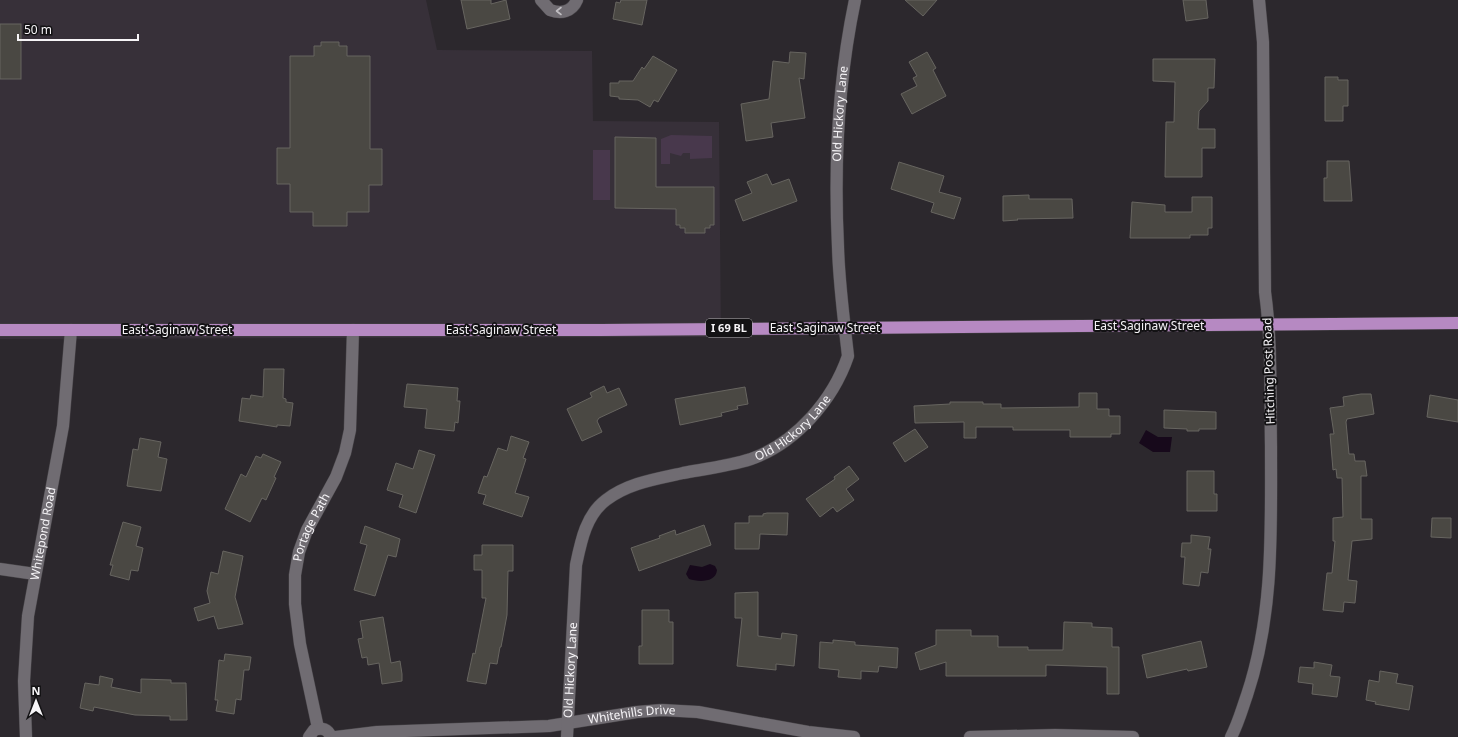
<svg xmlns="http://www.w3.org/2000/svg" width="1458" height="737" viewBox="0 0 1458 737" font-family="'Noto Sans',sans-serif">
<rect width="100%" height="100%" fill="#2c282d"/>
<!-- built -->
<polygon fill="#373039" points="0,0 426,0 437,50 592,51 593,121 719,122 721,337 0,339"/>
<!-- green -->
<g fill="#48384c">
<polygon points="671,135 712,136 712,158 690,159 690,153 683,153 681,156 670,153 670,164 661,164 661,139"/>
<rect x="593" y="150" width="17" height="50"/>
</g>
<!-- water -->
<g fill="#17091b">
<polygon points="1146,430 1158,437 1172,437 1170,452 1153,452 1139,443"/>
<path d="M710,564L715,566L717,570C716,583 698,582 689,579L686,574L690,565L702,567Z"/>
</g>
<!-- building -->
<g fill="#4a4843" stroke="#676560">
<polygon points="461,0 491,0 491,4 506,0 510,19 467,29"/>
<polygon points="621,0 647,0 642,25 613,19 616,2 620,3"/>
<polygon points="905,0 937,0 923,16"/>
<polygon points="1183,0 1206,0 1208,18 1186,21"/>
<rect x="0" y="24" width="21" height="55"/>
<polygon points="321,42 339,42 339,46 347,46 347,56 370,56 370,149 382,149 382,185 369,185 369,212 347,212 347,226 313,226 313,212 290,212 290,184 277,184 277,148 290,148 290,56 314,56 314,46 321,46"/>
<polygon points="790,52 806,53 804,79 799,78 805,118 771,123 773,137 746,141 741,104 769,99 773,61 789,63"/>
<polygon points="927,52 936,68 933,70 946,96 912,114 901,94 917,86 913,78 917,76 909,62"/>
<polygon points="653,56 677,70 658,102 654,100 650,107 638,100 619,99 619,97 610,96 610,83 619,83 619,81 633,81 642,67 644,69"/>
<polygon points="1153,59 1215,59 1214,88 1208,88 1208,101 1199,111 1198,129 1215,129 1215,148 1202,148 1202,177 1165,177 1166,122 1174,122 1175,82 1153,81"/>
<polygon points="1325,77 1338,77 1338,80 1348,80 1348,106 1343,106 1343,121 1325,121"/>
<polygon points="615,137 656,138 656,187 714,187 714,225 710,225 710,228 705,228 705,233 685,233 685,228 680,228 680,225 676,225 676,209 615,208"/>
<polygon points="1327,161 1349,161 1352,201 1324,201 1324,178 1327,178"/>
<polygon points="899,162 944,176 939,192 961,198 954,219 931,212 934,203 891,189"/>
<polygon points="767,174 772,185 789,179 797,201 743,221 735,200 752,193 747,182"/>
<polygon points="1029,195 1029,199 1072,199 1073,218 1017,219 1018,220 1003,221 1003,196"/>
<polygon points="1192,197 1212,197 1212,228 1208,228 1208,235 1190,235 1190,238 1130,238 1132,202 1165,205 1165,212 1192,212"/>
<polygon points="264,369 284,369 283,398 286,399 286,402 293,403 290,426 277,425 277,427 239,421 242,398 250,399 251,395 263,397"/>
<polygon points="407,384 458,388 457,401 460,401 458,423 455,422 454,431 425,428 427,409 404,407"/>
<polygon points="604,386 607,393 619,388 627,405 599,418 597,421 602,432 582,441 567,409 592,397 590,393"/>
<polygon points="745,387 748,404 737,406 738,409 721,413 722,416 680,425 675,399"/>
<polygon points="1079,393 1097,393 1097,409 1109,409 1109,416 1120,416 1120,434 1111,434 1111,437 1070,437 1070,430 1013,430 1013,427 976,427 976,438 964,438 964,422 915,423 914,406 950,404 950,402 983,402 983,404 1001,404 1001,408 1079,407"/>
<polygon points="1361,394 1371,394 1374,414 1347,419 1346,422 1349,454 1354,454 1355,461 1365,461 1367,476 1361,476 1361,519 1372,519 1372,539 1352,541 1348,580 1357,581 1355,603 1344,602 1343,612 1323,610 1327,573 1332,573 1335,541 1333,541 1333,518 1343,517 1342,478 1337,478 1336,469 1333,470 1330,434 1334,434 1330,408 1344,406 1343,397"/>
<polygon points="1430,395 1458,400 1458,422 1427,417"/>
<polygon points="1164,410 1216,412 1216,429 1199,429 1199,431 1187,431 1187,429 1164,428"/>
<polygon points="915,429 928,447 905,462 893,443"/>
<polygon points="511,436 529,442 523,458 526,459 515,493 529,497 522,517 483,504 486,495 478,493 484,476 487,477 498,448 507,451"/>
<polygon points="140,438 161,442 158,457 167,459 161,491 127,486 133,449 138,450"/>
<polygon points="419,450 435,455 416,513 399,507 403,495 387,490 396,463 413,469"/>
<polygon points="263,454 281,462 274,477 276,478 266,500 262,498 250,522 225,509 241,474 246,477 256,456 261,458"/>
<polygon points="849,466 859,479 846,489 854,500 837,512 833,507 820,517 806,499 835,479 834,477"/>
<polygon points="1187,471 1214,471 1214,494 1217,494 1217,511 1187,511"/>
<polygon points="767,513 788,513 787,535 760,534 759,549 735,549 735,523 749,523 749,516 763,516 763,514"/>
<polygon points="1432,518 1451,518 1451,538 1431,537"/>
<polygon points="123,522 141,527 136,546 143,548 138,571 131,570 129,580 110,575 113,565 110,565"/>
<polygon points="704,525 711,545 639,571 631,548 660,538 659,536 675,530 676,535"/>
<polygon points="365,526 400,539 396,557 388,555 375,596 354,590 367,545 360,543"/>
<polygon points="1191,535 1210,537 1208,549 1211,549 1208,573 1201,572 1199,586 1183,584 1185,557 1181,557 1182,543 1191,543"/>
<polygon points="482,545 513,545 513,571 508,571 507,615 501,647 500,647 497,664 490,663 486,684 467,681 473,653 475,654 486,598 482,598 482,570 474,570 474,555 482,555"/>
<polygon points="223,551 243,556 235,597 243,624 218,629 214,616 198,621 194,608 210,603 207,591 211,572 218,574"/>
<polygon points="758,592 758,636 781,639 782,633 797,635 794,666 776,664 776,670 737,666 742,618 735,618 735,593"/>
<polygon points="642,610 669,610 669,622 673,622 673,664 639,664 639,646 642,646"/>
<polygon points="383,617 391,663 400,661 402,674 402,681 382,684 379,663 368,665 367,657 362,658 358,639 363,638 360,621"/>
<polygon points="1064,622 1092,623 1092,627 1112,628 1112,647 1119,647 1119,694 1107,694 1107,667 1046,665 1046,676 946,676 946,662 920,670 915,653 936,645 936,630 971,630 971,636 998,636 998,647 1028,647 1028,650 1063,650"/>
<polygon points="833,640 855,642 855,645 898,648 897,668 879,666 878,672 861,671 861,679 838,677 839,670 819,668 820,642 833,643"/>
<polygon points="1201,641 1207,667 1188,671 1187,669 1147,678 1142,655"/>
<polygon points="225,654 251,657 249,670 244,670 241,700 236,699 234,714 216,711 218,700 215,700 219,660 224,661"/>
<polygon points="1314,662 1332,665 1330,676 1340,677 1337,697 1312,694 1313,684 1298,682 1300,667 1314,668"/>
<polygon points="1380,671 1398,674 1396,683 1413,686 1409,710 1375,704 1376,702 1366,700 1369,680 1379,682"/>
<polygon points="100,676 113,679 111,687 141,693 141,679 171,680 171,683 186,683 187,720 170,720 170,716 135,715 94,707 93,711 80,708 85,683 99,685"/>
</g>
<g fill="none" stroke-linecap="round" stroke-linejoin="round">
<!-- street casing -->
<g stroke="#464347" stroke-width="13">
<g id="street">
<path d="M541,0L550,10C561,14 572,12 577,0"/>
<polyline points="0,569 35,574"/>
<path id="s1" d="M318,728L300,644L295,604V575L299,552L307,530L336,477L345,453L350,430L353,330"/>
<path id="s2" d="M26,737L24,681L28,616L63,426L71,330"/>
<path d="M309,737L314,730C322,727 328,729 331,737"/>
<path id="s3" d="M336,737L377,732L549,726L637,712L662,710L698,712L808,732L854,737"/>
<path id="s4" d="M567,737L576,565C581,541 586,515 606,500C628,483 656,479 683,473C705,469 729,466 751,459C796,443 833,400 848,356C844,320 839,284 838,247C834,165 838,81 855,0"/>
<polyline points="970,737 1055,735 1133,737"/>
<path d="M1231,737C1238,724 1242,709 1247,695C1274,614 1271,530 1271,446C1270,394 1272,343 1265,292L1263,42L1259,0"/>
</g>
</g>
<!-- primary casing -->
<g stroke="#464347" stroke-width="13">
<polyline id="primary" points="0,330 601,330 1458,323"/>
</g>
<!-- street -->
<use href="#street" stroke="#706c72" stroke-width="12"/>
<!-- primary -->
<use href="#primary" stroke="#b689c2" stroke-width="12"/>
</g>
<!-- one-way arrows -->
<defs><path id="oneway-chevron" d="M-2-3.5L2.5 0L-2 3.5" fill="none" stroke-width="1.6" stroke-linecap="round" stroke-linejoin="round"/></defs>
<use stroke="#c0bec2" href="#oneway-chevron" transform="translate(559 11) rotate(-180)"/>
<g text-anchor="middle" stroke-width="4" stroke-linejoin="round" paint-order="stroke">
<!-- shield labels -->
<rect fill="#131214" stroke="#b2b0b3" stroke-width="1" x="706" y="319" width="46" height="18" rx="3"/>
<g font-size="11" font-weight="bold" fill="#f6f4f7">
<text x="729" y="332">I 69 BL</text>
</g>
<!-- street labels -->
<g font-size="12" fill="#f6f4f7" stroke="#131214">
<text dy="4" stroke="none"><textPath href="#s4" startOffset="786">Old Hickory Lane</textPath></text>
<text x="1149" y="330">East Saginaw Street</text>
<text x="825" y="332">East Saginaw Street</text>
<text x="177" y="334">East Saginaw Street</text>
<text x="501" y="334">East Saginaw Street</text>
<text transform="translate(1269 371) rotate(-92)" y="4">Hitching Post Road</text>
<text dy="4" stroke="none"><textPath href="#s4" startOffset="450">Old Hickory Lane</textPath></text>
<text dy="4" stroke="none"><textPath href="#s1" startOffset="206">Portage Path</textPath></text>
<text dy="4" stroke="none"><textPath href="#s2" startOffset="205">Whitepond Road</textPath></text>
<text dy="4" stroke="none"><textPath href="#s4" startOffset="67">Old Hickory Lane</textPath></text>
<text dy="4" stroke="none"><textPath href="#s3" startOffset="297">Whitehills Drive</textPath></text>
</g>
</g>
<!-- north arrow -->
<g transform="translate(36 701)" stroke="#131214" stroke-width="3" paint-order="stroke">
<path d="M0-3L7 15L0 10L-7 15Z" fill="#f6f4f7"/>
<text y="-6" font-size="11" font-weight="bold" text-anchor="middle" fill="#f6f4f7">N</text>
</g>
<!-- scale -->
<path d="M18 34v6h120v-6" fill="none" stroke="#f6f4f7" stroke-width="2"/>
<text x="24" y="34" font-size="12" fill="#f6f4f7" stroke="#131214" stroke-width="3" paint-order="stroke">50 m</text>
</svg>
